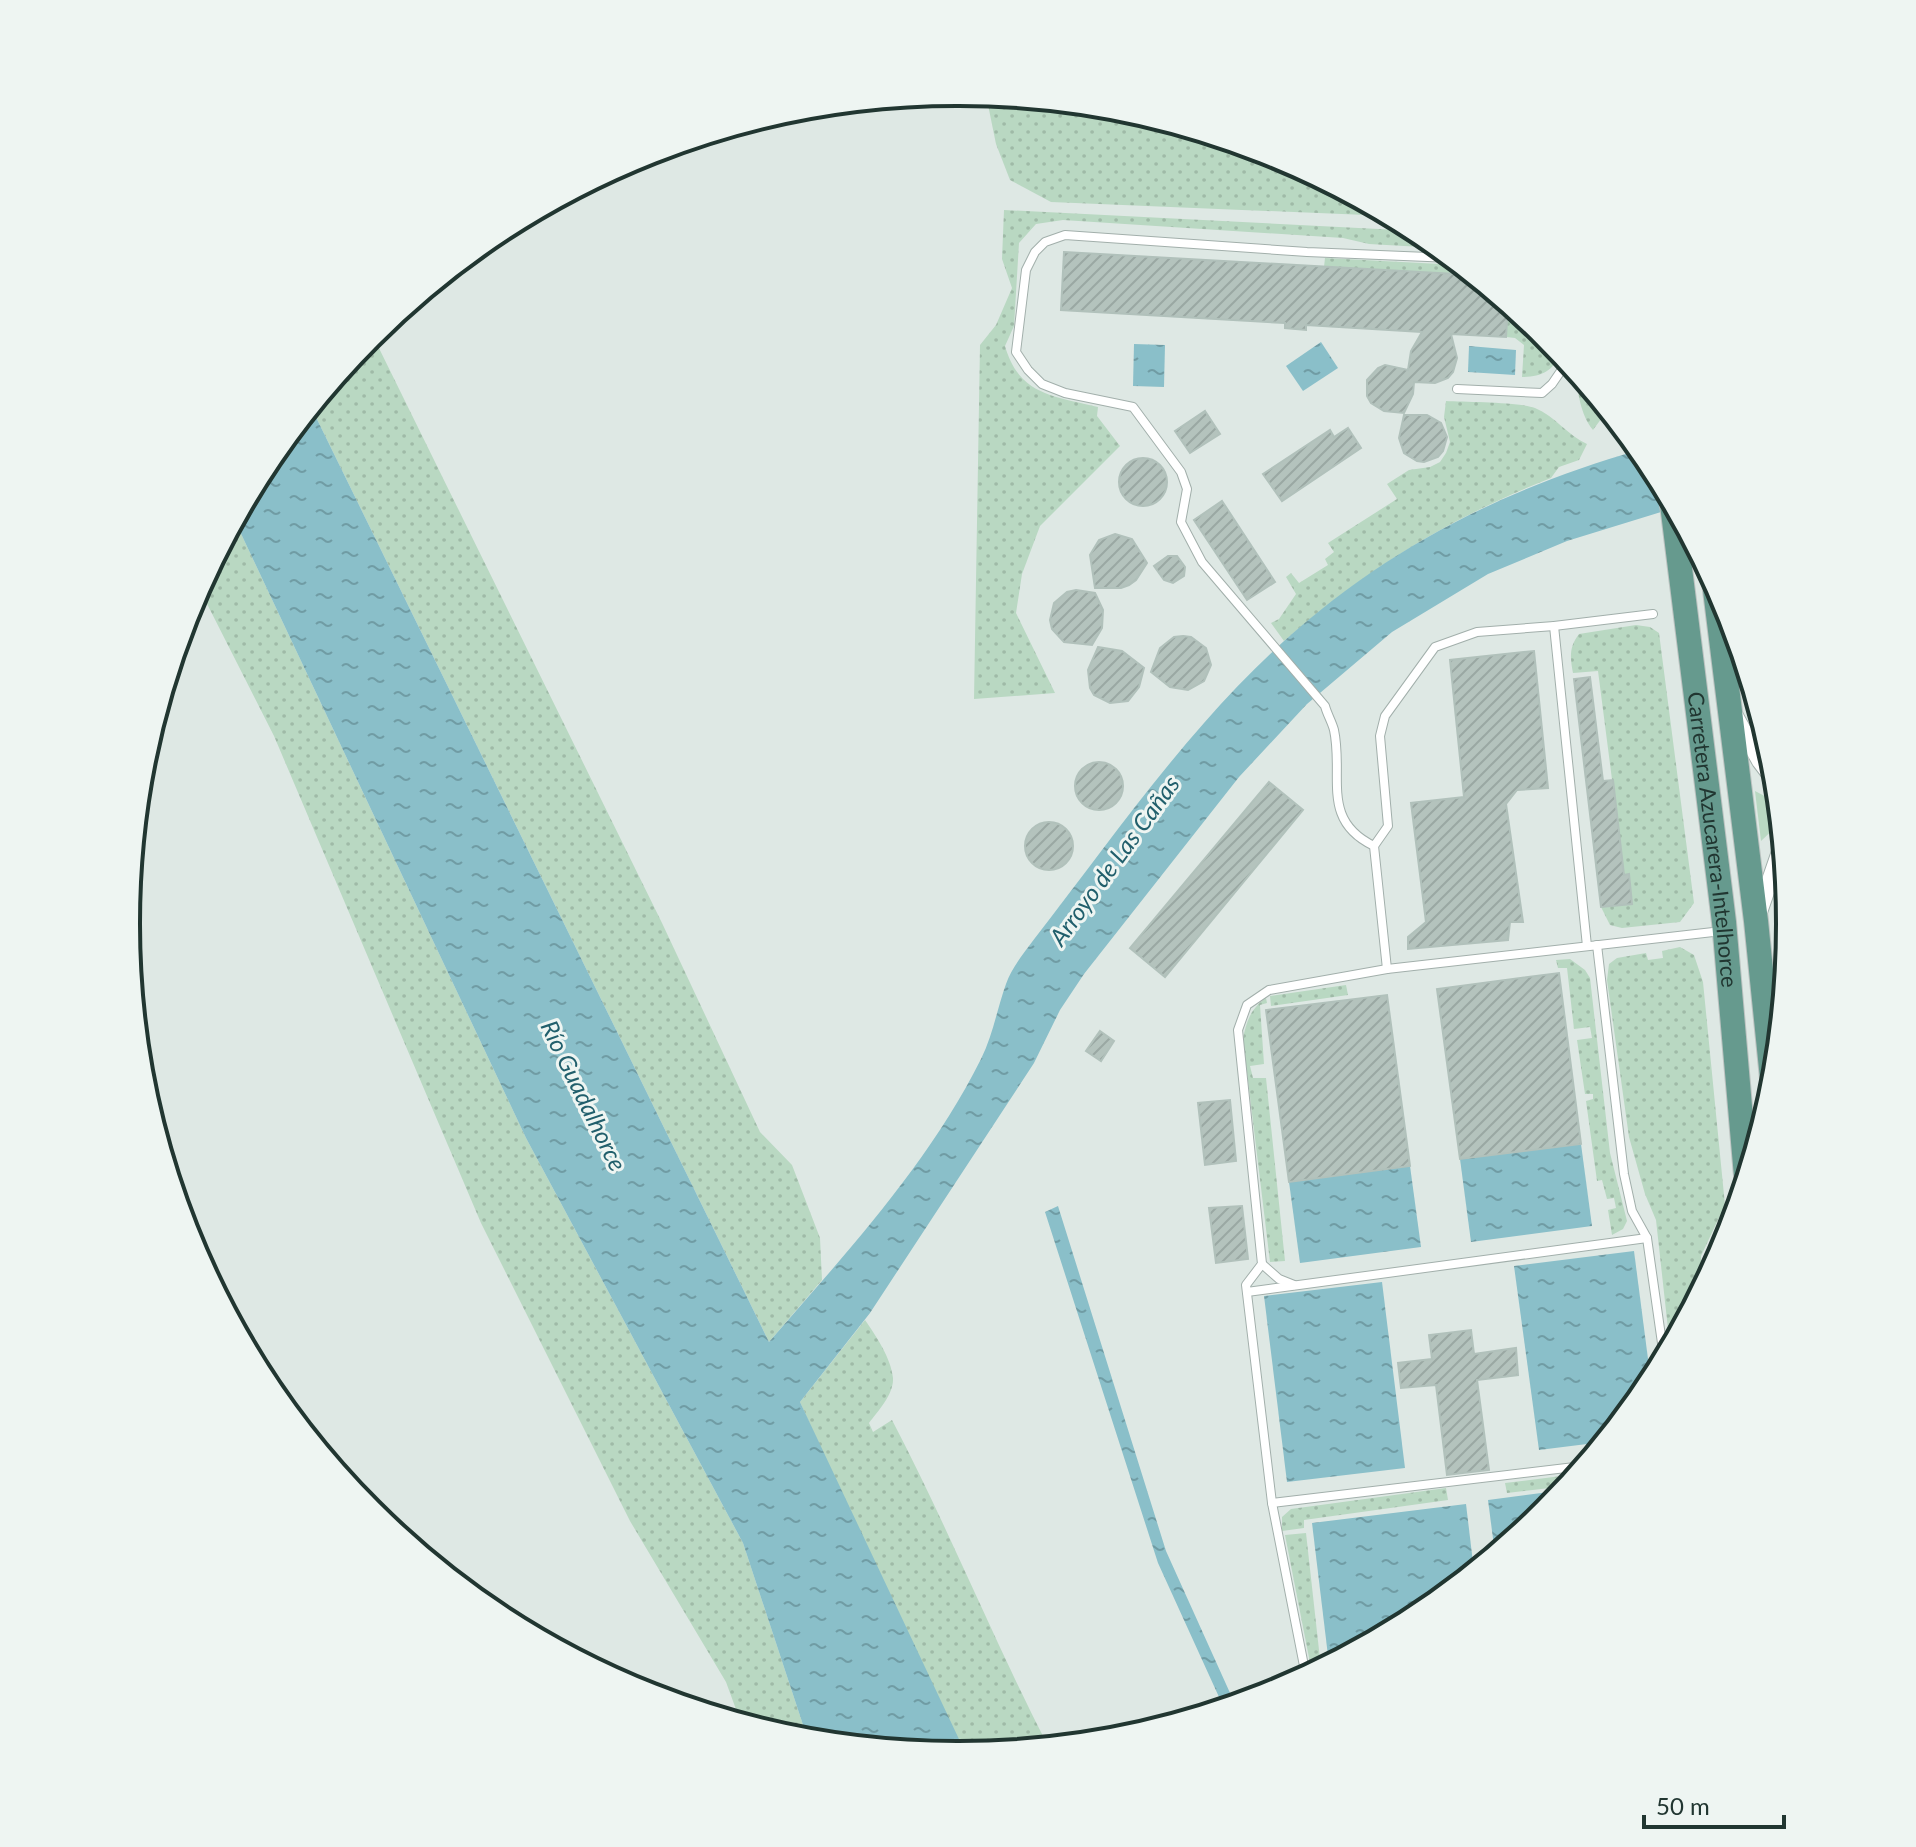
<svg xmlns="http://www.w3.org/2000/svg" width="1916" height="1847" viewBox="0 0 1916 1847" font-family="Lato,sans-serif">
<defs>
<pattern id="grass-dots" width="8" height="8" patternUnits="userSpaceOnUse" patternTransform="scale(2)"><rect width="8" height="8" fill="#b9d8c2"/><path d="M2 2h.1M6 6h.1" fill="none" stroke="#9fbaa7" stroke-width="1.8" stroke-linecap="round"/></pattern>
<pattern id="water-ripples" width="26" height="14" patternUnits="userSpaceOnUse" patternTransform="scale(2)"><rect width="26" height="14" fill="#8abfc9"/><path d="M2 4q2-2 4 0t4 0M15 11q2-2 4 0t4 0" fill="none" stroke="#709ca4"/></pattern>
<pattern id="building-hatch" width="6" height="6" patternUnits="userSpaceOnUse" patternTransform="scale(2)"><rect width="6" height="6" fill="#b4c3bd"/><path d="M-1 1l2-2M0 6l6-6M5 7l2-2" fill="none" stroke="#9aa8a3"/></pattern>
</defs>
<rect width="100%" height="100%" fill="#dee8e4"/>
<!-- grass -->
<g fill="url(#grass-dots)">
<polygon points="986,95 1121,108 1277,155 1390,216 1051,202 1010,180 996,144"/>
<path d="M1004,210L1418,231L1439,248L1369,244L1343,238L1063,220L1036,224L1019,243L1014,326L1005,346C1019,395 1053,396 1098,407L1097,416L1120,446L1040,526L1022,574L1016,613L1055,693L974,699L980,345L996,325L1012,288L1002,259Z"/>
<polygon points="1325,258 1460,265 1473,275 1324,267"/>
<path d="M1507,313C1530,314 1547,337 1561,354C1552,371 1542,377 1522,377L1524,345L1515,338L1506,337Z"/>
<polygon points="372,334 662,923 760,1132 792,1165 820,1238 822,1280 769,1342 311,407"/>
<path d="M1575,371L1613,417L1604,415L1593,430C1580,414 1578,392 1575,371Z"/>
<path d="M1446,401C1466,402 1519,402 1535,408C1555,416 1567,435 1587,444L1579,460L1559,467L1551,478C1447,519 1369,568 1284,641L1271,623L1279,619L1296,594L1286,577L1291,573L1299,583L1328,565L1325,559L1334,552L1328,543L1397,499L1387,484L1409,470L1430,467L1440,462L1446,453L1450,442L1444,417Z"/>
<polygon points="235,521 526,1138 743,1543 808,1740 795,1739 741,1723 726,1682 630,1521 481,1223 274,736 199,588"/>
<path d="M1636,625L1650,627L1659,633L1694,903L1680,922L1622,928L1610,925L1601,907L1632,904L1629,875L1597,877L1595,861L1622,857L1598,671L1573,673C1570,657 1569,647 1579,634Z"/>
<polygon points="1680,947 1694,955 1703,982 1725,1205 1701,1256 1701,1289 1670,1347 1656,1220 1645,1194 1629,1137 1607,980 1609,964 1617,958 1646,953 1648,960 1663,958 1662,951"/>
<polygon points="1570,959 1585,970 1590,978 1610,1153 1627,1221 1623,1229 1612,1235 1608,1210 1616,1208 1614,1198 1607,1199 1602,1180 1597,1181 1586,1101 1593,1099 1593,1094 1585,1094 1577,1040 1592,1038 1590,1027 1574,1029 1567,968 1558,968 1556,960"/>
<polygon points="1346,985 1348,995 1271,1006 1270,996"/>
<path d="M1266,998L1267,1003L1260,1005L1264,1064L1250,1066L1253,1078H1266L1285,1261L1270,1262L1243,1039C1246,1022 1251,1008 1266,998Z"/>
<path d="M865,1320C876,1336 891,1358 893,1378C894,1394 878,1411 869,1423L873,1432L892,1420C948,1527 993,1639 1048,1746L958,1755L800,1402Z"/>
<polygon points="1577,1474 1567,1486 1507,1493 1505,1483"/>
<polygon points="1446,1488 1448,1500 1304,1520 1304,1528 1282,1531 1282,1517 1291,1509"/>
<polygon points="1306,1533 1321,1668 1312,1673 1285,1535"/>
</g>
<!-- park -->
<polygon fill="#b9d8c2" points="1755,791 1778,803 1780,823 1761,841"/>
<!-- water -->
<g fill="url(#water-ripples)">
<polygon points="1321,342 1338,368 1303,391 1286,366"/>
<polygon points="1134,344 1165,345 1164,387 1133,386"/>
<polygon points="1469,346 1516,350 1515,375 1468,372"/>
<path d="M311,407L769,1342C846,1253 928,1165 981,1059C993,1035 997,1009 1006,984C1012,967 1024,953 1035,938C1091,866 1144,791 1204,723C1326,583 1462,501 1639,450L1650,462L1674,508L1567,541L1488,574L1392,632L1307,704L1239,777L1084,974L1060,1010L1034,1063L870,1313L800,1402L966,1754L808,1740L743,1543L526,1138L235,521L267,461Z"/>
<polygon points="1581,1144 1592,1226 1471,1242 1460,1159"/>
<polygon points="1410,1166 1421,1247 1300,1263 1289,1182"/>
<polygon points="1058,1206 1166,1551 1235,1704 1224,1708 1158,1563 1045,1212"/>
<polygon points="1634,1251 1651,1382 1603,1442 1539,1450 1514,1266"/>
<polygon points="1382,1282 1405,1468 1287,1482 1264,1296"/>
<polygon points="1564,1490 1546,1512 1495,1554 1488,1500"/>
<polygon points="1466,1504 1474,1571 1420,1615 1329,1664 1312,1523"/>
</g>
<!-- building -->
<g fill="url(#building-hatch)" stroke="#b1c1bb" stroke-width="2">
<polygon points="1064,252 1473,275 1508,304 1506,337 1451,334 1457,358 1453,372 1448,378 1435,383 1414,382 1413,394 1404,413 1384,411 1371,403 1367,396 1367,380 1378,368 1385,365 1408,370 1411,351 1422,332 1306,325 1306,330 1285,328 1285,323 1061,310"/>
<polygon points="1205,411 1220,434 1190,453 1175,431"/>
<polygon points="1404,415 1427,415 1441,423 1447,437 1443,451 1438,457 1424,462 1417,461 1404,453 1399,438"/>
<polygon points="1348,428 1361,448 1282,501 1263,474 1330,430 1334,437"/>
<circle cx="1143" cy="482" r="24"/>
<polygon points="1222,501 1275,582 1247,600 1194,520"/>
<polygon points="1115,534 1132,539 1147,563 1136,580 1129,585 1121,588 1095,588 1090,555 1099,540"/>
<polygon points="1168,556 1177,556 1185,567 1184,576 1173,583 1164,580 1154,566"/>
<polygon points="1076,590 1095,593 1103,610 1102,628 1092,645 1064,642 1052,629 1050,620 1054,603 1067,592"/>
<polygon points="1183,636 1191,637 1206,648 1211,665 1204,681 1188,690 1170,687 1151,672 1160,648 1174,637"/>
<polygon points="1098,647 1122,651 1144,668 1139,687 1128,701 1110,703 1094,695 1090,688 1088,670"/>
<polygon points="1534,651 1548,788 1517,790 1506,804 1523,922 1510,922 1508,940 1408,949 1408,937 1426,922 1411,803 1464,797 1450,660"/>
<polygon points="1590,677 1603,781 1613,780 1624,875 1629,874 1632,904 1601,907 1574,679"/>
<circle cx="1099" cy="786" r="24"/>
<polygon points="1269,782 1303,810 1165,977 1130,948"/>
<circle cx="1049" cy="846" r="24"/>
<polygon points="1559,973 1581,1144 1460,1159 1437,989"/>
<polygon points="1387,995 1410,1166 1289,1182 1266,1010"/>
<polygon points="1100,1031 1114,1041 1101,1061 1086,1051"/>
<polygon points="1230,1100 1236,1161 1205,1165 1198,1103"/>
<polygon points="1242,1206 1248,1259 1216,1263 1209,1208"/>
<polygon points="1471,1330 1474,1354 1516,1348 1518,1375 1477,1380 1489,1470 1447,1475 1436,1385 1401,1388 1398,1363 1432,1359 1429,1335"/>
</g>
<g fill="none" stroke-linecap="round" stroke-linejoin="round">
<!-- service casing -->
<g stroke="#a2afab" stroke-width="10">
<g id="service">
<polyline points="1457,389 1542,393 1552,384 1567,362"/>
<polyline points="1554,626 1587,946"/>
<polyline points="1374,846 1388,826 1380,736 1385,716 1435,647 1477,632 1554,626 1653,614"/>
<polyline points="1597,945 1624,1174 1632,1211 1647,1238 1664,1357"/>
<path d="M1387,969L1374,846C1320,820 1344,776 1334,730C1332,722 1327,714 1325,706L1202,562L1181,522L1187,489L1181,472L1133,407L1065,393L1042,384L1028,370L1016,352L1026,270L1035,252L1045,242L1065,235L1307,252L1452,258"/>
<polyline points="1262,1264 1279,1279 1294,1285"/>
<polyline points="1247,1292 1647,1238"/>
<polyline points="1272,1503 1583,1466"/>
<polyline points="1306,1676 1272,1503 1246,1285 1262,1264 1238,1030 1247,1005 1269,990 1387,969 1722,931"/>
</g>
</g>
<!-- minor casing -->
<g stroke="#a2afab" stroke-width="18">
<g id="minor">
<polyline points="1735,716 1760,761 1776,782"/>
<polyline points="1759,912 1782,846"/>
</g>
</g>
<!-- primary casing -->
<g stroke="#bcc3c1" stroke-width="26">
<g id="primary">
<path id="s1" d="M1672,504L1724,922L1746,1176"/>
<polyline points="1714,582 1756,921 1773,1088"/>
</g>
</g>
<!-- service -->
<use href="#service" stroke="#fff" stroke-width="8"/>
<!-- minor -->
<use href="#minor" stroke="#fff" stroke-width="16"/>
<!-- primary -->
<use href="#primary" stroke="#669a8e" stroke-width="24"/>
</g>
<g text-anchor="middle" stroke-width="6" stroke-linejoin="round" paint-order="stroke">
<!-- street labels -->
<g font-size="22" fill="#213631" stroke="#eef5f2">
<text dy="8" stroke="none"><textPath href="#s1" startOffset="338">Carretera Azucarera-Intelhorce</textPath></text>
</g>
<!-- water labels -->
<g font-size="24" font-style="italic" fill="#215f6c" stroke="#eef5f2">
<text transform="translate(1115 861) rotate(-54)" y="8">Arroyo de Las Cañas</text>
<text transform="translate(583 1096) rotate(64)" y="8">Río Guadalhorce</text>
</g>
</g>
<!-- crop -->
<path d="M0 0H1916V1847H0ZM957 106H959A817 817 0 0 1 1776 923V924A817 817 0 0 1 959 1741H957A817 817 0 0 1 140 924V923A817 817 0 0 1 957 106Z" fill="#eef5f2" fill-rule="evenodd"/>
<path fill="none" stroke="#213631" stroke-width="4" d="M957 106H959A817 817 0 0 1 1776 923V924A817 817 0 0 1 959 1741H957A817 817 0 0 1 140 924V923A817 817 0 0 1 957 106Z"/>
<!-- scale -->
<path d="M1644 1815v12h140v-12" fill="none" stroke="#213631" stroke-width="4"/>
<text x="1656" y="1815" font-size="24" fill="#213631" stroke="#eef5f2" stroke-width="6" paint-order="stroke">50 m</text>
</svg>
